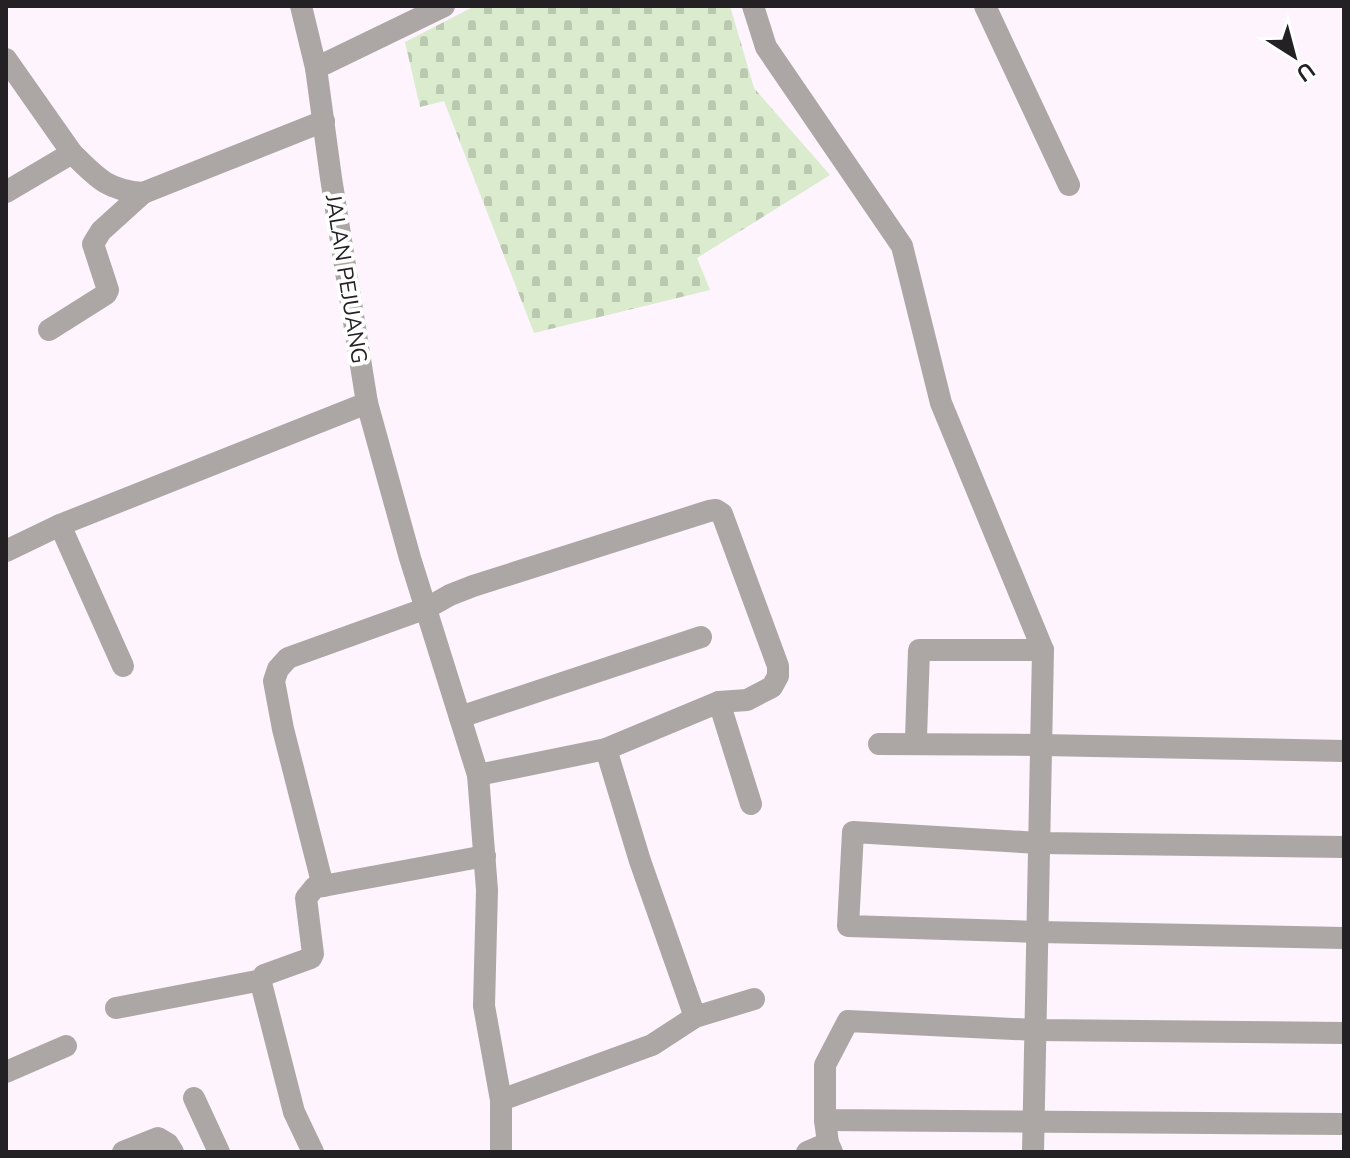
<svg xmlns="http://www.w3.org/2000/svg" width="1350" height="1158" viewBox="0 0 1350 1158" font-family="'Nunito Sans',sans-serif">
<defs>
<pattern id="cemetery-stones" width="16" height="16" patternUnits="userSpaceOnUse" patternTransform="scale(2)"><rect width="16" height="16" fill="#daebce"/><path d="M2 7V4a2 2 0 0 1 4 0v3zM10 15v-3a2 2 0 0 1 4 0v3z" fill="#bbc9b1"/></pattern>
</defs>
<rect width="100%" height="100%" fill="#fdf4fe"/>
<!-- cemetery -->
<polygon fill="url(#cemetery-stones)" points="475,6 730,6 754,88 830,175 697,258 710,290 534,333 444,101 420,107 405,42"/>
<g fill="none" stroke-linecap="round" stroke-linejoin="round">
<!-- minor -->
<g stroke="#aca7a4" stroke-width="22">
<polyline points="753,6 766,47 902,246 941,403 1043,650 1033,1152"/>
<polyline points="985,6 1069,185"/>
<polyline points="6,59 72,153"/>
<polyline points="316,68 444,6"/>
<path d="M6,192L72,153C97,178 107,190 143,193L324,121"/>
<polyline points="49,330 106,294 108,290 93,244 101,231 143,193"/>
<polyline points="367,403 410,558 478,775 487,890 484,1006 501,1100 501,1152"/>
<polyline points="60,525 123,666"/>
<polyline points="719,702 751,804"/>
<polyline points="460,717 701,637"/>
<polyline points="916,738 919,650 1043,650"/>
<polyline points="879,744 1042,745 1344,751"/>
<polyline points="606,749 640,861 695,1017"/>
<polyline points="1344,847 1039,843 853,832 848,926 1038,932 1344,938"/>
<polyline points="323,886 485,856"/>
<polyline points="116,1008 262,980"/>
<polyline points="1344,1033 1036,1030 848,1021 825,1065 825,1120 1344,1124"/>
<polyline points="6,1072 66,1046"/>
<polyline points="194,1098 219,1152"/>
<polyline points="501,1100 652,1045 695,1017 754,999"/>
<polyline points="825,1120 828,1143 832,1152"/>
<polyline points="123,1152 158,1138 168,1144 173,1152"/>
<polyline points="313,1152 294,1112 261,983 264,975 311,958 313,954 306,898 315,887 323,886 283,729 274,681 278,669 288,658 427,608 450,595 473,586 709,511 716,510 722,514 778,666 778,676 772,687 747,700 719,702 606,749 478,775"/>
<polyline points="807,1152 828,1143"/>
</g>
<!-- tertiary -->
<polyline stroke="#aca7a4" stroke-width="22" points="6,551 60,525 367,403 331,178 316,68 301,6"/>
</g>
<g text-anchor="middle" stroke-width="8" stroke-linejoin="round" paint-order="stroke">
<!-- street labels -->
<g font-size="22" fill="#242124" stroke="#fff">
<text transform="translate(347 279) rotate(81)" y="8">JALAN PEJUANG</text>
</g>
</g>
<!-- border -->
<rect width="1350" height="1158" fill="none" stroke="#242124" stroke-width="16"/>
<!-- north arrow -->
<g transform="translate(1294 56) rotate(144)" stroke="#ffffff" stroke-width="6" paint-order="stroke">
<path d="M0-6L14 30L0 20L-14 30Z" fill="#242124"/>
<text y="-12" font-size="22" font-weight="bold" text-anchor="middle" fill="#242124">U</text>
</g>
</svg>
